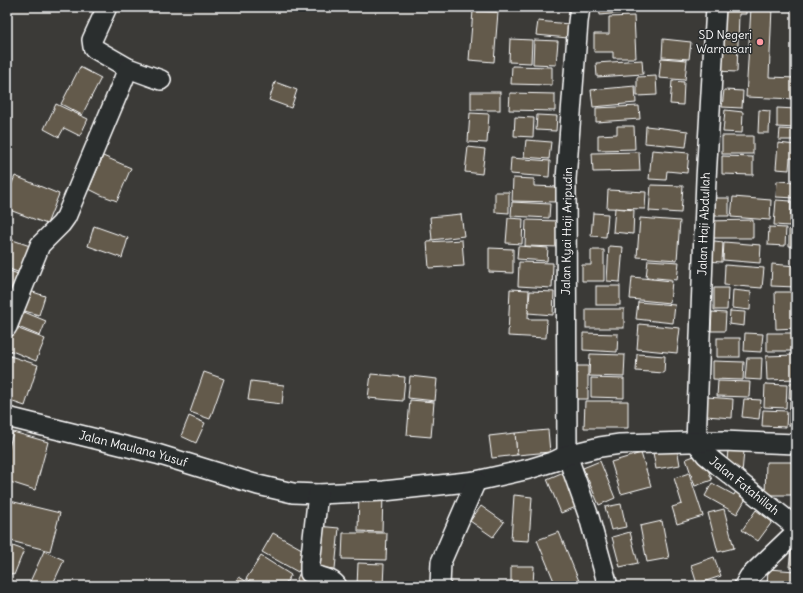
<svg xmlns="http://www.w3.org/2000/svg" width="803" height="593" viewBox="0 0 803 593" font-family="Delius,sans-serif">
<rect width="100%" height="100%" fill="#3b3a37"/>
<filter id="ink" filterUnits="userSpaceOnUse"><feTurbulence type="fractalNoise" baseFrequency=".025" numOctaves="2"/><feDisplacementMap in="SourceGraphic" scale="8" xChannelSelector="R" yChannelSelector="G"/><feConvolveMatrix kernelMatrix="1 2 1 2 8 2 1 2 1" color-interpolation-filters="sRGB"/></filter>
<g filter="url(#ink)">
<!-- building -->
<g fill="#635a4b" stroke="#fff">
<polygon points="599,7 621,7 621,13 600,15"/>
<polygon points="718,7 746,7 746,14 739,14 737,72 715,71"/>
<polygon points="751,7 772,7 769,77 796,78 796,99 746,97"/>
<polygon points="473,11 498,12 494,62 469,60"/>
<polygon points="634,16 636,58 613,58 613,52 594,52 594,34 609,34 609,17"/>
<polygon points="538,21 569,24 568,38 536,35"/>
<polygon points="510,39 532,40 531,63 509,62"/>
<polygon points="663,39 691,42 689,59 662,57"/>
<polygon points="534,40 558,41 556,65 533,64"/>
<polygon points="661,58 687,60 685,80 659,78"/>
<polygon points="642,60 643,74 597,77 596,63"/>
<polygon points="512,66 552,67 552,85 511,84"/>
<polygon points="80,67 101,78 82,115 61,104"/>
<polygon points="656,76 657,95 637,96 637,77"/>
<polygon points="672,81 684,82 683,105 670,104"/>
<polygon points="275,82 297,90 291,108 269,100"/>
<polygon points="635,86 636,103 593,107 591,90"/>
<polygon points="724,90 743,91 742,108 722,107"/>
<rect x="471" y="92" width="29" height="18"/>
<polygon points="510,93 555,94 555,111 509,110"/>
<polygon points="56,104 88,119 80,136 64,128 59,137 44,129"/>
<polygon points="639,106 640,119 596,122 596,108"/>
<polygon points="777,108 796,109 796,128 777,127"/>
<polygon points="725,110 743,112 742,133 723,132"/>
<polygon points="759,110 770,111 769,133 758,133"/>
<polygon points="470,113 489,114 487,143 468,142"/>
<polygon points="537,115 557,116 556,131 536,130"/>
<polygon points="515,117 534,118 533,137 514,136"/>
<polygon points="617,126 634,126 635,149 598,150 598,135 617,134"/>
<polygon points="646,126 688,131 686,147 645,143"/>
<polygon points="780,129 796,130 796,140 779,140"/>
<rect x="722" y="136" width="31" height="18"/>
<polygon points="526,140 551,142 549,159 524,157"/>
<polygon points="778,143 796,145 796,158 790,158 789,170 776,169"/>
<polygon points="468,147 485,149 482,174 465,172"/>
<polygon points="652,150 689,153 687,173 667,171 666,180 649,179"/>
<polygon points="639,152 640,171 593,172 592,153"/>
<polygon points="103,156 131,168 117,201 101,195 89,189"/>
<polygon points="722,156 753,157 753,175 722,174"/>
<polygon points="511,158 550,161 549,177 510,174"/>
<polygon points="15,176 59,194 47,224 7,209 7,195"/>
<polygon points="513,178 534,179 534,186 557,187 556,202 512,201"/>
<polygon points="777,181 796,182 796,198 776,197"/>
<polygon points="651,185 683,186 681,213 649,211"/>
<polygon points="608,190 646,192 645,209 607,208"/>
<polygon points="495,192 509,192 509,213 495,212"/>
<polygon points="733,197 771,200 770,220 731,217"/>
<rect x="711" y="198" width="18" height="18"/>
<polygon points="776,200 791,201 790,226 774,225"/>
<polygon points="795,201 796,201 796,227 793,227"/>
<polygon points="512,202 550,204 549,218 511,216"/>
<polygon points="615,208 634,210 633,234 613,232"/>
<polygon points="593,213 608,214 606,237 591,236"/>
<polygon points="461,214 464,236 432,240 430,217"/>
<polygon points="508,218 523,219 522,244 506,243"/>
<polygon points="640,218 680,221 677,260 637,257"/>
<polygon points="526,220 561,221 560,247 525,246"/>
<polygon points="753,220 753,238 710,238 709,221"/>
<polygon points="94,226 128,238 122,258 88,246"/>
<polygon points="769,227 786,228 785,246 768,245"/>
<polygon points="789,229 796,229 796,247 789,246"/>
<polygon points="7,238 30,246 20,273 7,268"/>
<polygon points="462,240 464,266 429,268 427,242"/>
<polygon points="706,240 723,242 722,262 704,261"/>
<polygon points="724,242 761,245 760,263 723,260"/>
<polygon points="518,246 548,248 547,261 517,259"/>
<polygon points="609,246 623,247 620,282 607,281"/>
<polygon points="489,248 513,249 513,273 489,272"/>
<polygon points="591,250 604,250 604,281 582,281 582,265 591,265"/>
<polygon points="648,260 679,262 677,280 646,277"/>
<polygon points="519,262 553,263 552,288 518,286"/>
<polygon points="772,264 796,266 796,287 771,286"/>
<polygon points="725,265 764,268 762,288 724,285"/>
<polygon points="7,270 18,274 7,303"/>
<polygon points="632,277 672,281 670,303 630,299"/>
<rect x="596" y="286" width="24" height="19"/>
<polygon points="714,288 728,288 727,310 714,310"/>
<polygon points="510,289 529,290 528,319 547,319 546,338 508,336"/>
<polygon points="27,290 45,296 39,315 21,310"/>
<polygon points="733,290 751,292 750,310 732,308"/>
<polygon points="530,291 554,292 553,315 528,313"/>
<polygon points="775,292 796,292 796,328 776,329"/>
<polygon points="638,302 675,305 673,323 636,319"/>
<polygon points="17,309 46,321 40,336 11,324"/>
<rect x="586" y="309" width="38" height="19"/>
<polygon points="730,311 745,312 744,326 729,324"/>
<polygon points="712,312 726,313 725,331 711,331"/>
<polygon points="639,324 680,328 677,353 637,349"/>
<polygon points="11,326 45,339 36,361 7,349 7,335"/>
<polygon points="583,333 618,334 617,352 583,350"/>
<polygon points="745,333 763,334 761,352 744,351"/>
<rect x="767" y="333" width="29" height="18"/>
<rect x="717" y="338" width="23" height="19"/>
<polygon points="590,354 625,355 624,377 589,376"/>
<polygon points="637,354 665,356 664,373 636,371"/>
<polygon points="7,355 38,365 25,406 7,400"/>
<polygon points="796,355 796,379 767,380 766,356"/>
<polygon points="747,358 762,358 761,380 745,379"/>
<polygon points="713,361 744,362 743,380 713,379"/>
<rect x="569" y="366" width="19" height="33"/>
<polygon points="204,372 224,379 210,419 190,412"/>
<polygon points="371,374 405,377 403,401 368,398"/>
<polygon points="410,376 437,379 435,401 408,398"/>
<polygon points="591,378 624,379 624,398 591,397"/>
<polygon points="251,381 284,385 282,404 248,400"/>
<polygon points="718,381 750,382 749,397 717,396"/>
<polygon points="790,383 796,383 796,398 789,398"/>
<polygon points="765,384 787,385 786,408 764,407"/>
<polygon points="707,397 733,399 732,418 706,416"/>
<polygon points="744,399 761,400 759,419 742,417"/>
<polygon points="410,400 434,402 431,437 407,435"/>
<polygon points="585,401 628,401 628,428 584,428"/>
<polygon points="790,401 796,402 796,426 789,426"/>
<polygon points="763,410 787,411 786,427 762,426"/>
<polygon points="189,416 205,423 196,443 181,436"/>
<polygon points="548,430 550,452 517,455 515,433"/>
<polygon points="13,432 48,442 35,490 7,481 7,455"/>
<polygon points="515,433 517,455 492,458 489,436"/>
<polygon points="676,442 680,465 656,469 652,447"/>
<polygon points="728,450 744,451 742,473 726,471"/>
<polygon points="641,453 651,486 621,494 611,462"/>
<polygon points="702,453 712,480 695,486 686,459"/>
<polygon points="600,461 615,498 599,505 583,468"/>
<polygon points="766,462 792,462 792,495 765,495"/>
<polygon points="566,471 581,505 561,513 547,479"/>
<polygon points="689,473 703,516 677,524 672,507 682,504 674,478"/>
<polygon points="712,483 734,495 737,489 748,495 737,514 705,496"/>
<polygon points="359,493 383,493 382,532 358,531"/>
<polygon points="514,495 532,497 529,541 511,540"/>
<polygon points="10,501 60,513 50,551 7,540 7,513"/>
<polygon points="621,504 626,527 611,530 605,507"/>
<polygon points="481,506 504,522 493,537 470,521"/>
<polygon points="724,509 734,548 718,552 708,513"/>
<polygon points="756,510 772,522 758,541 742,530"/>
<polygon points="662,521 669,558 647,562 640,526"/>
<polygon points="317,526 339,528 335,569 314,567"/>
<polygon points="559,532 581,586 556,586 537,540"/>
<polygon points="630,532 638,563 620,567 612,537"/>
<polygon points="273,533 309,553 298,572 262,552"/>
<polygon points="343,533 387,533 386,560 342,559"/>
<polygon points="7,544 24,550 14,575 7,572"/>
<polygon points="791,550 796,551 796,568 789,567"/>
<polygon points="44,551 64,560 52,586 28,586"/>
<polygon points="261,556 291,575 284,586 257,586 246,579"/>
<polygon points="714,557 721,576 697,584 691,565"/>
<polygon points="358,563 384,564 383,586 357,586"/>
<polygon points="511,566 534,566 533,586 511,586"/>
<polygon points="768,569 796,571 796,586 767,586"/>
<polygon points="300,572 331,583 330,586 294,586"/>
<polygon points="239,577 254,586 234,586"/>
</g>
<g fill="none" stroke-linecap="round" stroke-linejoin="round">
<!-- minor casing -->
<g stroke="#fff" stroke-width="22">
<g id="minor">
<polyline points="107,7 92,40 93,47 95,49 128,68"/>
<polyline points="580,7 578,22 566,179 567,455 589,517 608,586"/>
<path id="s1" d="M716,7L706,179L696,442L706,455L718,465L796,527"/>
<polyline points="7,327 40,245 61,224 66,217 123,81 128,68 161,80"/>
<path id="s2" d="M7,417L157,454L258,485L293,493L318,494L384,491L476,481L529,469L555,461L567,455L600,447L620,444L723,441L796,444"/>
<path d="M318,494L310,564V573C319,578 331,577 337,586"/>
<polyline points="440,586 441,562 476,481"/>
<polyline points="744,586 749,577 796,532"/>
</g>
</g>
<!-- minor -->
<use href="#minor" stroke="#2a2d2e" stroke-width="19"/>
</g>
</g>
<!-- markers -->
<circle fill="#ff9aa2" stroke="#2a2d2e" stroke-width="1.5" cx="760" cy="42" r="4"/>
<g text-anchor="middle" stroke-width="3" stroke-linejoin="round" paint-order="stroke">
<!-- poi labels -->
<g font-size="12" fill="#fff" stroke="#2a2d2e" text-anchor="end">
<text x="752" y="39">SD Negeri<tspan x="752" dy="14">Warnasari</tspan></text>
</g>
<!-- street labels -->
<g font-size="12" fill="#fff" stroke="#2a2d2e">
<text transform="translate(704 224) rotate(-88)" y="4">Jalan Haji Abdullah</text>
<text transform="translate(567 231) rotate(-89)" y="4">Jalan Kyai Haji Aripudin</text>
<text dy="4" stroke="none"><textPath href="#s2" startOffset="130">Jalan Maulana Yusuf</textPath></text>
<text dy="4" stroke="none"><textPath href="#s1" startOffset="501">Jalan Fatahillah</textPath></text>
</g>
</g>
<!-- margin -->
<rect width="803" height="593" fill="none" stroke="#2a2d2e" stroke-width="24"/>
<rect x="12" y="12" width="779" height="569" fill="none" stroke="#fff" stroke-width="1.5" filter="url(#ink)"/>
</svg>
